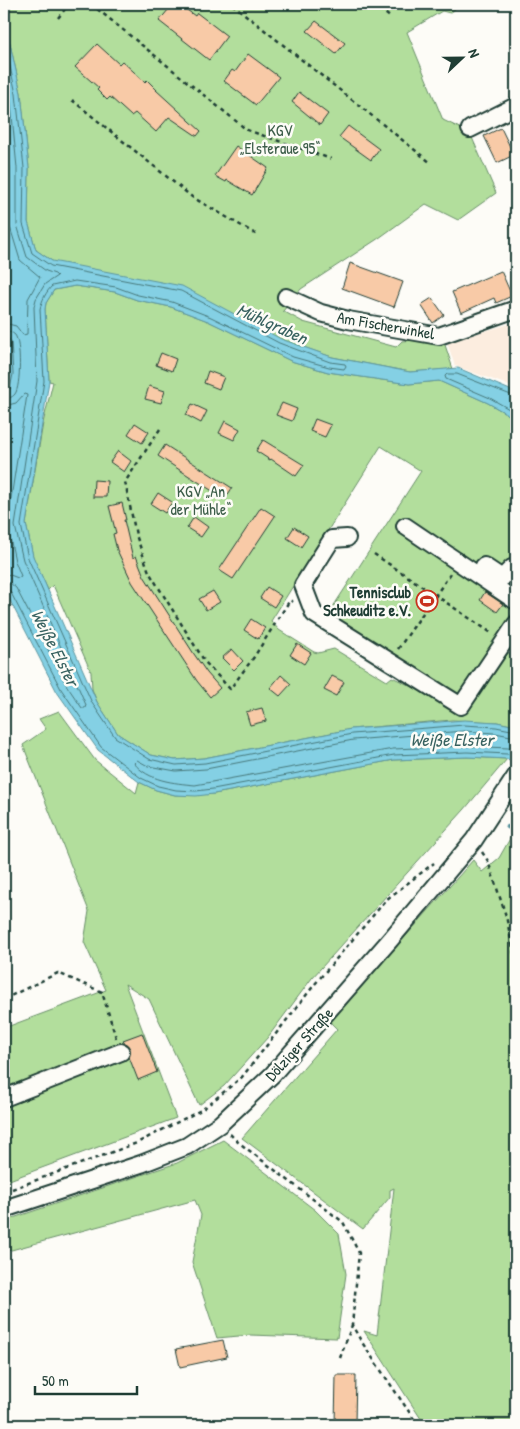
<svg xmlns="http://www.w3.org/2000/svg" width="520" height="1429" viewBox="0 0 520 1429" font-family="'Patrick Hand',sans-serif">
<rect width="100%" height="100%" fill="#fdfcf7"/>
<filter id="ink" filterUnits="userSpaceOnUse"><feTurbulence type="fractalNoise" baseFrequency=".02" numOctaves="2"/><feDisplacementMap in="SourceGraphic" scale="10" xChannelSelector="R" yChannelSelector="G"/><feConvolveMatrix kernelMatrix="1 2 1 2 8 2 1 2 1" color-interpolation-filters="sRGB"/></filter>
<g filter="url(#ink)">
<!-- built -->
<polygon fill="#fceddf" points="516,322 516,390 505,384 455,366 447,342"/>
<!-- green -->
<g fill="#b2de9c" stroke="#688e68">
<polygon points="4,4 461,4 450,13 442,11 407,32 443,120 470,133 496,193 458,220 426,204 379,238 301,289 283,311 303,322 396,347 402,341 416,340 444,342 453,369 410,372 332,357 52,261 36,250 28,222 29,168 21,93 4,17"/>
<polygon points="75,286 115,292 137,300 171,307 208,321 291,361 328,372 409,384 439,381 488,403 516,419 516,563 499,583 516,607 459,697 330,617 329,613 421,471 381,446 271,621 279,630 314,652 318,653 334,649 387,681 392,677 438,699 457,710 470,709 507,652 516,659 516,726 497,722 452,720 351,729 204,758 175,760 151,755 118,734 97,702 92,689 91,672 53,585 48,590 33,557 26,524 43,423 53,382 49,381 45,309 46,303 54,290"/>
<polygon points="4,306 8,374 4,400"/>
<polygon points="59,711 95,760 136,793 139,782 156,790 175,795 214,794 394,760 467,757 507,759 464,810 312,978 268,1037 224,1086 199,1105 149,999 125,984 176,1118 4,1182 4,1028 106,990 84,942 89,911 23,745 46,729 39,719"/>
<polygon points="516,828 516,1425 425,1425 364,1331 377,1335 394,1188 390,1190 390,1197 363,1229 242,1138 337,1029 330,1022 473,860 482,872 499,858"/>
<polygon points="223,1140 315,1210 339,1234 346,1274 337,1338 250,1335 217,1338 192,1262 201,1215 195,1200 4,1252 4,1221 177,1163"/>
</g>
<!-- water -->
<polygon fill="#84d0e4" stroke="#5c959e" points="4,17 21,93 29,168 28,222 36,250 52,261 182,286 281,339 332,357 410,372 458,368 510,390 516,394 516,419 488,403 439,381 409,384 328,372 291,361 208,321 171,307 137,300 115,292 75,286 54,290 46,303 45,309 49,381 26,524 33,556 97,702 118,734 151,755 175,760 204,758 351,729 464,720 497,722 516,726 516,762 507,759 467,757 394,760 214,794 196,796 175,795 156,790 139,782 98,750 57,692 4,589 4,400 8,374 4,306"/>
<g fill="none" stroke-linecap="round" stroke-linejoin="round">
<!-- shore -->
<g stroke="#47787a" stroke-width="1">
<path d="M4,39L16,94L24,168L23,224L32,253L51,266L181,291L279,343L330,362L345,364L346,366L344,369L329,367L293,357L211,317L172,302L138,295L116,287L75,281L52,286C46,292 42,300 40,309L44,381L21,525L28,558L92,703L115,737L149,759L176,765L205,763L352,734L464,725L496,727L516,731"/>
<polyline points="4,68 10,95 17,168 17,225 27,257 46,271 55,274 57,276 45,284 36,299 34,307 37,381 15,526 23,560 86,705 85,708 82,708 67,686 16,588 10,583 4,581"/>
<polyline points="4,110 10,168 10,227 20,260 40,277 28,299 27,334 23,335 16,326 4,323"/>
<path d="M4,331C8,331 12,332 15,335C21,343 21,386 15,394C12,398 8,398 4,398"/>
<polyline points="4,337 8,338 11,342 13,374 10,389 4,392"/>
<polyline points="516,397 457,374 447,374 445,376 446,379 490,398 516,413"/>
<polyline points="4,406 16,403 24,394 27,395 7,524 15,561 21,576 18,578 10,575 4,574"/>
<polyline points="4,588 10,591 61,689 101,747 141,778 158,786 176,790 196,791 213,789 394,755 467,752 507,754 516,756"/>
<path d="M516,737L495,733L464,731L353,740L206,769L176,771L148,766L137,760L134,763C148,781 174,783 195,785L393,749L467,746L508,748L516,750"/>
</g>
<!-- stream -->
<polyline stroke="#5c959e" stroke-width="4.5" points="508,827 516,831"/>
</g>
<!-- building -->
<g fill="#f8caa7" stroke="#1f3d34">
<polygon points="173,4 179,4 195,16 197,13 227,36 209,60 159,21"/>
<polygon points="316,21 345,43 336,54 307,31"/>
<polygon points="97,44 119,64 122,61 145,82 147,80 157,90 156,90 201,131 197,136 169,117 156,132 135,113 131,116 110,97 107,100 97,90 99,88 75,67"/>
<polygon points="248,54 279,77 256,105 224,81 232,70 235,72"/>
<polygon points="299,92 328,114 320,125 292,102"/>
<polygon points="348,126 379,149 371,160 339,137"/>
<polygon points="501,128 514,155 497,163 484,136"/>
<polygon points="236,146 268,168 252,195 227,180 226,182 215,176"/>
<polygon points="350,263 403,282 394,307 342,288"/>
<polygon points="501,271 512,296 496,303 494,298 461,313 452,292"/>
<polygon points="432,298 444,315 433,323 421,305"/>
<polygon points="161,353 176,359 172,371 156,365"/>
<polygon points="208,371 224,377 219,389 204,383"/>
<polygon points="149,386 165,391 161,403 145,399"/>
<polygon points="282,403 297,409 292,421 276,415"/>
<polygon points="192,404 207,411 201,423 186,415"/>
<polygon points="315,419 331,425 325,437 310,431"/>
<polygon points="225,421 240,429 234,440 219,433"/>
<polygon points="135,423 149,432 142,443 128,434"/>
<polygon points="263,440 304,465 296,476 271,459 270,460 256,451"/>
<polygon points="165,445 232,488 225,499 158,456"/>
<polygon points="118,451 131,461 124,472 110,462"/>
<polygon points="94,480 107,481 106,497 93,497"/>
<polygon points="158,493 172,502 165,513 151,504"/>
<polygon points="122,503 126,520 124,520 133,558 136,556 144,576 194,654 207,673 220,688 210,697 197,681 132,582 117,550 113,534 116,533 109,506"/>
<polygon points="261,507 275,516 233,579 219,570"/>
<polygon points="194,517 208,527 201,537 187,528"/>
<polygon points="294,527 308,536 301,547 287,538"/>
<polygon points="267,587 281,596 274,607 260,598"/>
<polygon points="213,591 220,602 206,610 199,599"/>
<polygon points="485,592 503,604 497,612 480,600"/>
<polygon points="251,619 265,628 258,639 244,630"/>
<polygon points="297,644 311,653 304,664 290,655"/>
<polygon points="232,649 243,661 234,670 222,658"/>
<polygon points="281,675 291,684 280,696 270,688"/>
<polygon points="332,676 344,682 336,696 324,690"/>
<polygon points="262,708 266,721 250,725 246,712"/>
<polygon points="142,1033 157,1072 138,1080 129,1057 130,1049 123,1040"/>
<polygon points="223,1340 227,1357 180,1367 176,1349"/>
<polygon points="336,1375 356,1375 355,1424 335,1424"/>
</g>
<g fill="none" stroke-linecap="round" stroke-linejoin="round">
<!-- minor casing -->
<g stroke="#1f3d34" stroke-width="20">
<g id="minor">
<polyline points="470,129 516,106"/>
<polyline points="286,297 321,313 348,320 439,336 516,309"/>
<polyline points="405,526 516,601"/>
<polyline points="347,538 332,539 303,585 314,614 461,706 516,624"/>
<polyline points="484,566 502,578 512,568 516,567"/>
<polyline points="4,1098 121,1052"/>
<polyline points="4,1209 141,1164 187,1146 220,1124 272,1075 390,940 474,840 516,776"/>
</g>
</g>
<!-- path -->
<g stroke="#1f3d34" stroke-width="2.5" stroke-dasharray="4 4" stroke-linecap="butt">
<polyline points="91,4 247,130 331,159"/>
<polyline points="232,4 431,163"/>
<polyline points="373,4 390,17"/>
<polyline points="58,18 69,4"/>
<polyline points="72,100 192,197 259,236"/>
<polyline points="160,429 125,482 136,535 149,572 205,662 230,689 254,657 290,600 293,602"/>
<polyline points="374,554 493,634"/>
<polyline points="398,649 451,573"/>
<polyline points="511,763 516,755"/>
<polyline points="482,852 488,861 506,916 516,963"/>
<polyline points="4,999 58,973 102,992 116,1038"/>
<polyline points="230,1134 238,1142 343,1222 359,1253 352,1325 361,1341 418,1425"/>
<polyline points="12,1189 137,1143 203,1109 242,1077 315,984 387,899 434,863"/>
<polyline points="340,1358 352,1325"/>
</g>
<!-- minor -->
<use href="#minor" stroke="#fdfcf7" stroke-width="16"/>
</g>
</g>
<!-- icons -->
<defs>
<g id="stadium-ring" transform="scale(1.125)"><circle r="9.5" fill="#fdfcf7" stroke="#c8321e" stroke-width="1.5"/><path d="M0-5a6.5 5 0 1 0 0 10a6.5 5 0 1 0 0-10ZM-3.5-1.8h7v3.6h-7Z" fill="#c8321e"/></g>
</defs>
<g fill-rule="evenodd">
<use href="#stadium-ring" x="427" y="601"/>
</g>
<g text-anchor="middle" stroke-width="5" stroke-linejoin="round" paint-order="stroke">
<!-- park labels -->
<g font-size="16" fill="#3c5d49" stroke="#fdfcf7">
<text x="280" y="136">KGV<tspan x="280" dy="18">„Elsteraue 95“</tspan></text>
<text x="201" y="497">KGV „An<tspan x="201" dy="18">der Mühle“</tspan></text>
</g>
<!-- street labels -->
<g font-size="16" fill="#1f3d34" stroke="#fdfcf7">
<text transform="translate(386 325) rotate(10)" y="6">Am Fischerwinkel</text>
<text transform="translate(299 1044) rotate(-48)" y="6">Dölziger Straße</text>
</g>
<!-- poi labels -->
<g font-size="16" font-weight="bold" fill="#1f3d34" stroke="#fdfcf7" text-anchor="end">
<text x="411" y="598">Tennisclub<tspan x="411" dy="18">Schkeuditz e.V.</tspan></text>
</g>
<!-- water labels -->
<g font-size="18" font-style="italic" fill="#386260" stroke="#fdfcf7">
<text transform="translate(272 324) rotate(24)" y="6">Mühlgraben</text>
<text transform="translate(55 648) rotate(63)" y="6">Weiße Elster</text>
<text x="452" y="746">Weiße Elster</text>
</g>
</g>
<!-- margin -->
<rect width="520" height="1429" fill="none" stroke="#fdfcf7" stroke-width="20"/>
<rect x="10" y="10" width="500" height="1409" fill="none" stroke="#1f3d34" stroke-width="2" filter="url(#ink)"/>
<!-- north arrow -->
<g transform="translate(462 58) rotate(68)" stroke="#fdfcf7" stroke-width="4" paint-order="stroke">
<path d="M0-4L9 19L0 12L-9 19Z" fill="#1f3d34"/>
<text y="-8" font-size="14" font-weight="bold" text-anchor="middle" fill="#1f3d34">N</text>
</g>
<!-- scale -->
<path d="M35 1386v8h102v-8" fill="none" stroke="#1f3d34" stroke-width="2.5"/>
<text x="42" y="1386" font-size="15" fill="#1f3d34" stroke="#fdfcf7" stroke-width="4" paint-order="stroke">50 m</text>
</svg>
